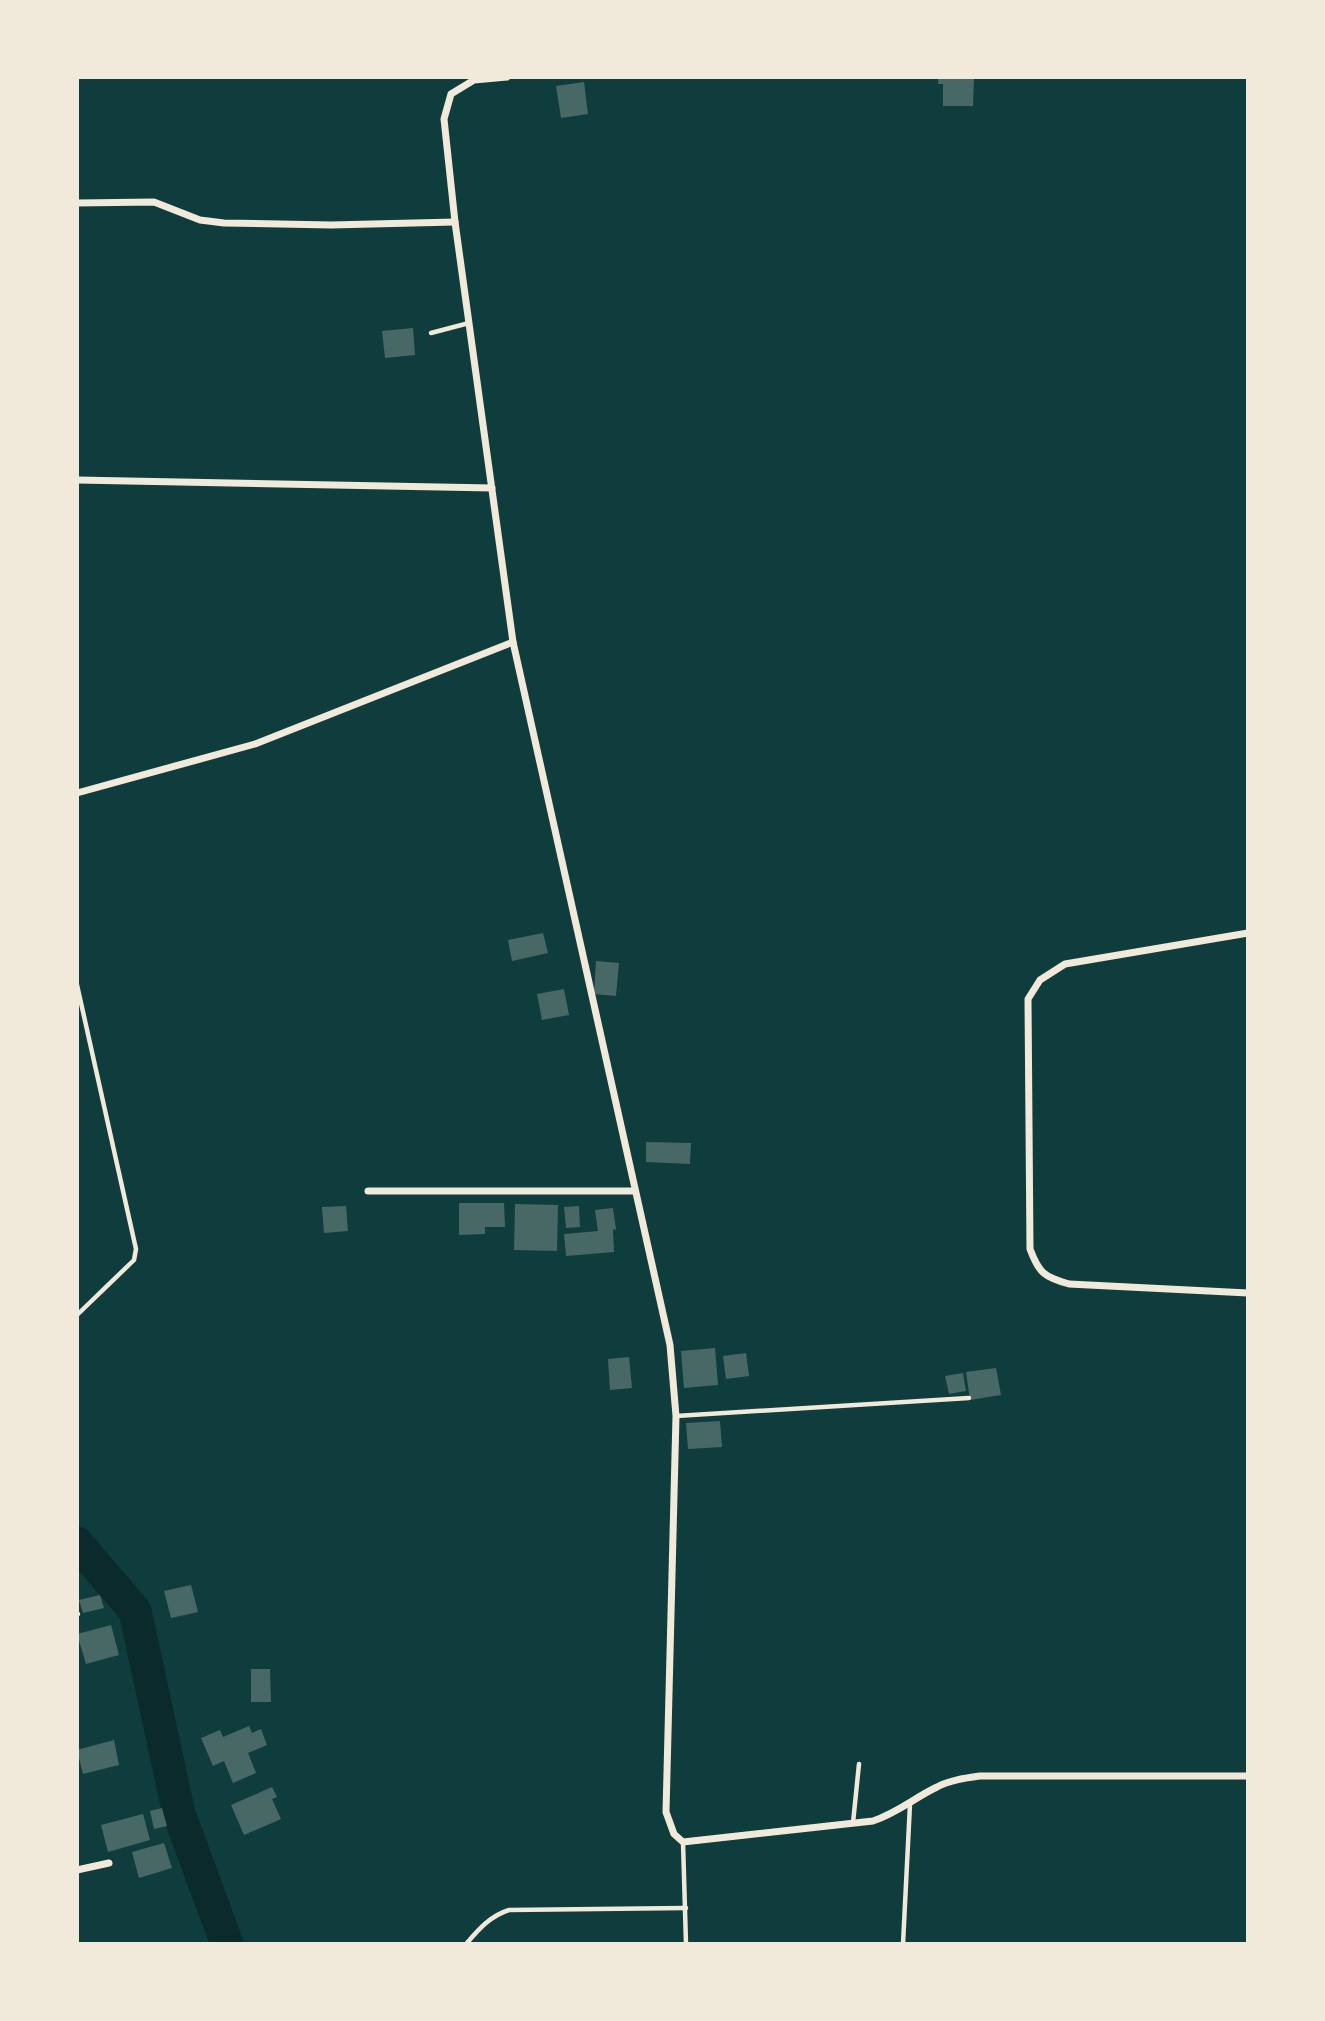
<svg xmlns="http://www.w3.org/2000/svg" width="1325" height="2021" viewBox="0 0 1325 2021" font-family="'Archivo Narrow',sans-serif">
<rect width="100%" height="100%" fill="#0f3d3e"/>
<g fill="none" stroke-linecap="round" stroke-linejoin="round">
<!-- river -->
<polyline stroke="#0a2a2b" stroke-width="33" points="77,1543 135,1611 179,1814 227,1944"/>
</g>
<!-- building -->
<g fill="#486865">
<polygon points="938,77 974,77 973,106 943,106 943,84 938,84"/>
<polygon points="584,82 588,114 561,118 556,86"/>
<polygon points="413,328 415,355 385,358 382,331"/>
<polygon points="543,933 548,953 512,961 508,940"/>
<polygon points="596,961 619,963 616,996 594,994"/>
<polygon points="564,989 569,1015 542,1020 537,994"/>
<polygon points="646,1142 691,1143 690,1164 646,1162"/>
<polygon points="459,1203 504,1203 505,1227 485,1227 485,1234 459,1235"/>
<polygon points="515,1204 558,1205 557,1251 514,1250"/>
<polygon points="346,1206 348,1231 324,1233 322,1207"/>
<polygon points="579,1206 580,1227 566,1228 564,1207"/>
<polygon points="613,1208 616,1229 613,1230 614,1252 566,1256 564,1234 598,1231 595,1210"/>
<polygon points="715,1348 718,1385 684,1388 681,1351"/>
<polygon points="746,1353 749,1376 726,1379 723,1356"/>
<polygon points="629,1357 632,1388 610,1390 608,1359"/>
<polygon points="996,1368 1001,1395 970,1400 966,1372"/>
<polygon points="963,1373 966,1391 949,1394 945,1376"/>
<polygon points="720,1421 722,1447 688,1449 686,1423"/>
<polygon points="191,1585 198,1612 171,1618 164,1591"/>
<polygon points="100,1595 104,1608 83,1613 79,1600"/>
<polygon points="111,1625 119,1655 86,1664 77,1634"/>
<polygon points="251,1669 270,1669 271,1702 251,1702"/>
<polygon points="249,1726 252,1733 261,1729 267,1745 248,1753 256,1773 233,1783 224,1761 213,1766 201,1738 220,1730 223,1737"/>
<polygon points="114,1740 119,1765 83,1774 77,1750"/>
<polygon points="272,1787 277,1797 272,1799 281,1819 244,1835 231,1805"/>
<polygon points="162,1808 167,1826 154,1829 150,1811"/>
<polygon points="143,1814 150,1840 108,1852 101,1825"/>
<polygon points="164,1843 172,1868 139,1878 132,1852"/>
</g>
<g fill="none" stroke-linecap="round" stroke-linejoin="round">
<!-- service -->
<g stroke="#f1e9da" stroke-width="4.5">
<polyline points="431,333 469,323"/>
<polyline points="77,985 136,1249 134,1260 77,1315"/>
<polyline points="676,1416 969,1398"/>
<polyline points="77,1614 78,1614"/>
<polyline points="853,1823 859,1764"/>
<polyline points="683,1842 686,1944"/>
<path d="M466,1944C479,1929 490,1916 509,1910L686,1908"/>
<polyline points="903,1944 910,1804"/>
</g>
<!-- minor -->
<g stroke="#f1e9da" stroke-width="7">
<path d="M507,77L474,80L451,94L444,119L455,222L513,642L670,1345L676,1416L666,1812L674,1834L683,1842L873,1821C899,1812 914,1798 937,1787C950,1780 966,1778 980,1776H1248"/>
<polyline points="77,203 154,202 200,220 224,223 331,225 455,222"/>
<polyline points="77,480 492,488"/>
<polyline points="77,793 255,744 513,642"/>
<path d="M1248,933L1065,964L1040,980L1028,999L1030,1249C1039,1273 1044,1277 1069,1284L1248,1293"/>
<polyline points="368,1191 633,1191"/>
<polyline points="77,1870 109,1863"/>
</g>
</g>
<!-- border -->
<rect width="1325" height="2021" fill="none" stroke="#f1e9da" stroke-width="158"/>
</svg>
